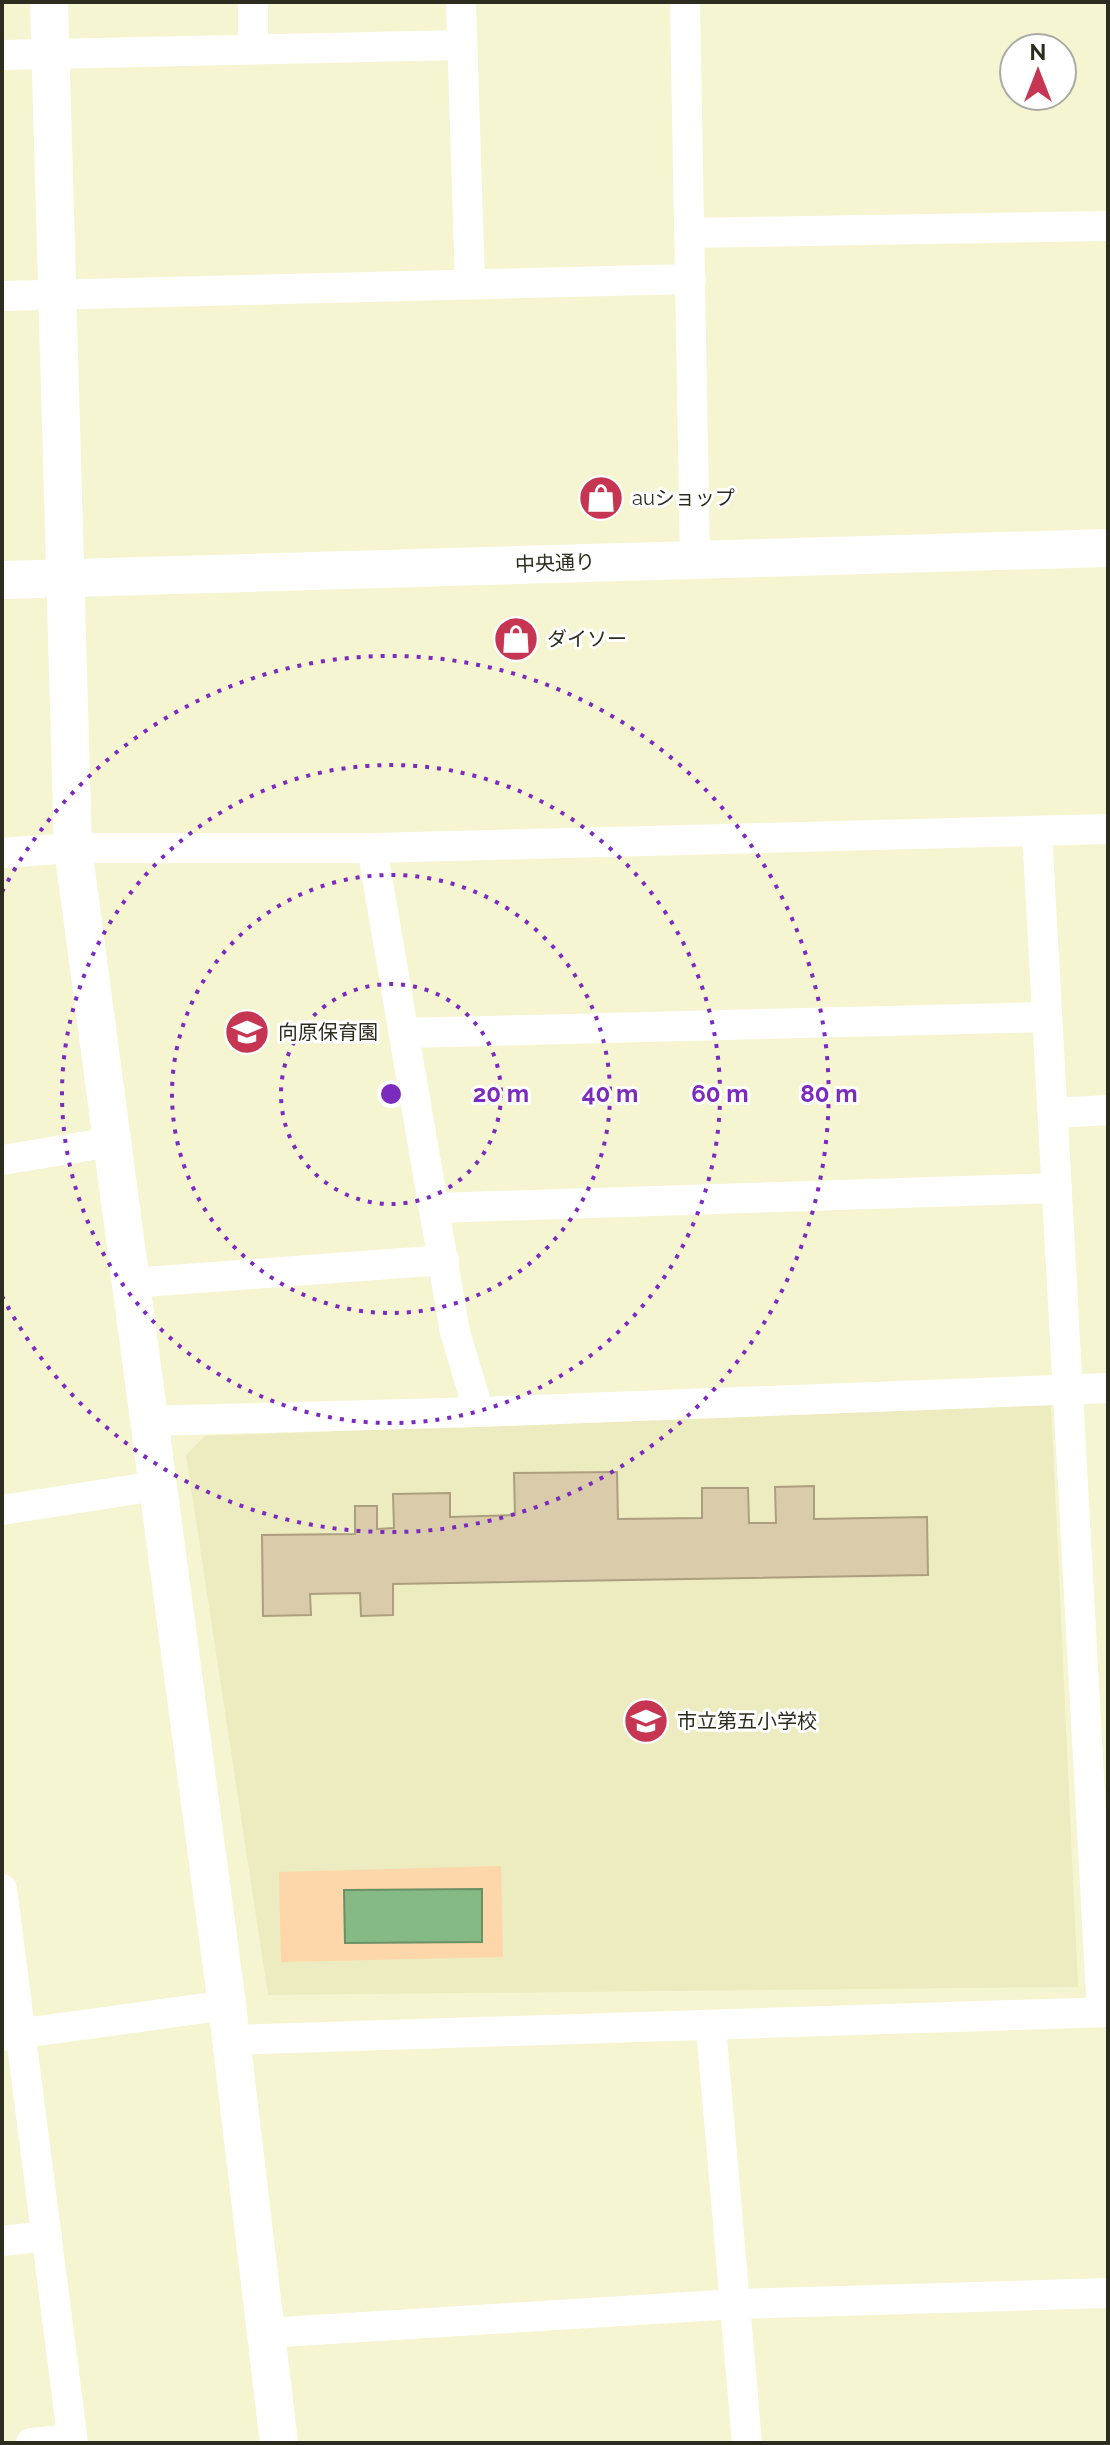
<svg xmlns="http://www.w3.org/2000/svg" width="1110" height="2445" viewBox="0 0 1110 2445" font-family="Raleway,'Noto Sans JP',sans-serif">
<rect width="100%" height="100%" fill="#f5f5d1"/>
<!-- built -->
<polygon fill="#ececc0" points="1051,1404 1078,1987 268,1995 186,1455 205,1436"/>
<!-- green -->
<polygon fill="#fdd6a9" points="501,1866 503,1957 281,1962 279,1872"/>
<!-- water -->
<polygon fill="#85ba84" stroke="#6b9066" stroke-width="2" points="482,1889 482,1942 345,1943 344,1890"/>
<!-- building -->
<polygon fill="#daccab" stroke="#ac9f7f" stroke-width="2" points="617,1472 618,1519 702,1518 702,1488 748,1488 749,1523 776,1523 775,1487 814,1486 814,1519 927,1517 928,1575 393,1584 393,1615 361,1616 360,1593 310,1594 311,1615 263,1616 262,1535 355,1534 355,1506 377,1506 377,1529 394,1528 393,1494 450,1493 450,1517 515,1515 514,1473"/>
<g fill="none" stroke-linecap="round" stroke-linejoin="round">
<!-- minor -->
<g stroke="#fff" stroke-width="30">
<polyline points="253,2 253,49"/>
<polyline points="461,2 470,284"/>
<polyline points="685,2 695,558"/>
<polyline points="2,55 462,45"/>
<polyline points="690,233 1108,226"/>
<polyline points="2,296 691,279"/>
<polyline points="1037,831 1102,2012"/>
<polyline points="372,848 455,1332 479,1412"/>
<polyline points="2,853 73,848 372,848 1108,829"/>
<polyline points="405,1033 1047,1017"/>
<polyline points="1053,1113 1108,1110"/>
<polyline points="2,1160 111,1142"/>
<polyline points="436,1208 1057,1188"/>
<polyline points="131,1283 444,1260"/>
<polyline points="149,1421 479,1412 1108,1388"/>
<polyline points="2,1510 156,1486"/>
<polyline points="2,1889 73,2443"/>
<polyline points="711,2027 747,2443"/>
<polyline points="2,2036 227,2005"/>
<polyline points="231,2040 1108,2012"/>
<polyline points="2,2241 47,2236"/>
<polyline points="265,2333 737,2304 1108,2293"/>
<polyline points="31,2443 72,2439"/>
</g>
<!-- tertiary -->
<g stroke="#fff" stroke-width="38">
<polyline points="49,2 73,848 227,2005 279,2443"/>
<polyline points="2,580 1108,548"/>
</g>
</g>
<!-- distance rings -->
<g fill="none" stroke="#7b2cbf" stroke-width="4" stroke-dasharray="4 8">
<circle cx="391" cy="1094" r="110"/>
<circle cx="391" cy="1094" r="219"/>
<circle cx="391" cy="1094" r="329"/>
<path d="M2 892A438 438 0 1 1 2 1296"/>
</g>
<!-- icons -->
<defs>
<g id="shop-disc" transform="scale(2.3)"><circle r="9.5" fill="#c63652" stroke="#fff"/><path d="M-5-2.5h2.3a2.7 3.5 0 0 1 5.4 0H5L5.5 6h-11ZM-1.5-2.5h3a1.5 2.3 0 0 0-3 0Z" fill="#fff"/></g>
<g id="school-disc" transform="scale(2.3)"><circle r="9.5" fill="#c63652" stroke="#fff"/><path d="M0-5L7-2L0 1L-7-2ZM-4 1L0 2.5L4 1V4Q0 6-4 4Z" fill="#fff"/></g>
</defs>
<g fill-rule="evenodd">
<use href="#shop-disc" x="601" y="498"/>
<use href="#shop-disc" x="516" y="639"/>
<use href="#school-disc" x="247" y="1032"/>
<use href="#school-disc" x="646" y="1721"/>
</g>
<g text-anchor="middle" stroke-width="6" stroke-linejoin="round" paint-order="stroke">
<!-- poi labels -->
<g font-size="20" fill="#2d2d1f" stroke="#fff" text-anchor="start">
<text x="632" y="505">auショップ</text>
<text x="547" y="646">ダイソー</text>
<text x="278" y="1039">向原保育園</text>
<text x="677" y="1728">市立第五小学校</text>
</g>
<!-- street labels -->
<g font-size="20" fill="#2d2d1f" stroke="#fff">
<text transform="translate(555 563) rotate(-2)" y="7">中央通り</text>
</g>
</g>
<circle cx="391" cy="1094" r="12" fill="#7b2cbf" stroke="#fff" stroke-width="4"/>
<g font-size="24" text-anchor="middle" font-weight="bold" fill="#7b2cbf" stroke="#fff" stroke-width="6" stroke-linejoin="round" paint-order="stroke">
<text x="501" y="1102">20 m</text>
<text x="610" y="1102">40 m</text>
<text x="720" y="1102">60 m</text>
<text x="829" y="1102">80 m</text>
</g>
<!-- border -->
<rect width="1110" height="2445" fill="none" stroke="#2d2d1f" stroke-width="8"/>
<!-- north arrow -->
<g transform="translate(1038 72)"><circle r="38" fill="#ffffff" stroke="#ababa5" stroke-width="2"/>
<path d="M0-6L14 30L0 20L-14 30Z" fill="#c63652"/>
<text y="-12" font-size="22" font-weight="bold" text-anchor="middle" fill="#2d2d1f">N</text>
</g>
</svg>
